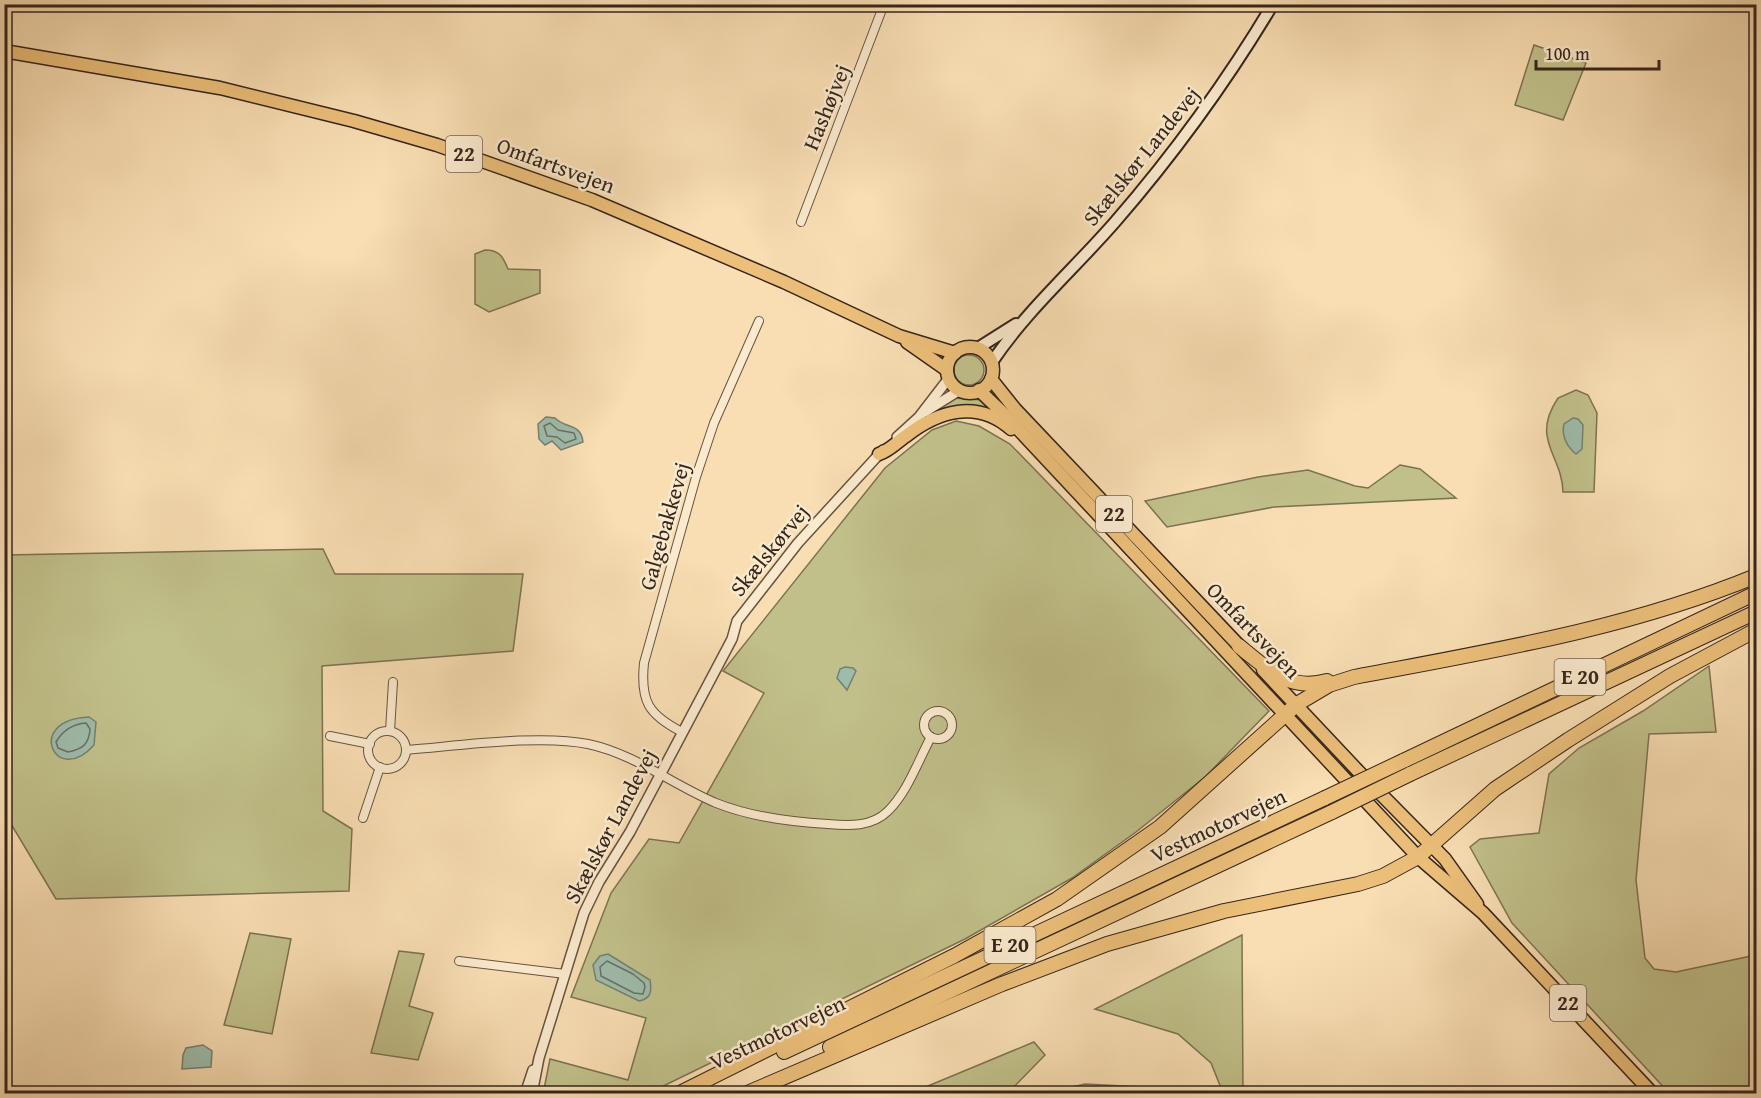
<svg xmlns="http://www.w3.org/2000/svg" width="1761" height="1098" viewBox="0 0 1761 1098" font-family="'Gentium Book Plus',serif">
<rect width="100%" height="100%" fill="#f9deb3"/>
<filter id="stains"><feTurbulence type="fractalNoise" baseFrequency=".00333" numOctaves="4"/><feColorMatrix values="0 0 0 0 .2 0 0 0 0 .09 0 0 0 0 .02 0 0 0 .5 -.17"/></filter>
<radialGradient id="worn" r=".72"><stop offset=".6" stop-color="#630" stop-opacity="0"/><stop offset="1" stop-color="#630" stop-opacity=".3"/></radialGradient>
<!-- green -->
<g fill="#c1c08a" stroke="#7c7252" stroke-width="1.5">
<polygon points="1534,45 1586,63 1563,120 1515,105"/>
<path d="M485,250C500,250 503,257 508,269L540,270V293L489,312L475,304V254Z"/>
<circle cx="969" cy="370" r="15"/>
<path d="M1576,390L1588,395L1597,413L1594,492H1563C1562,454 1530,440 1558,398Z"/>
<polygon points="952,398 985,400 1002,415 936,413 934,410"/>
<polygon points="956,421 979,426 1010,444 1269,711 1205,777 1136,832 1072,878 965,939 649,1093 543,1094 550,1059 628,1080 646,1018 571,997 611,893 649,839 679,843 764,693 723,671 885,468 932,430"/>
<polygon points="1400,465 1420,469 1456,498 1274,507 1167,527 1145,501 1258,477 1308,470 1355,486 1368,488"/>
<polygon points="323,549 335,574 523,574 513,651 322,666 323,811 352,829 349,891 56,899 5,814 5,555"/>
<polygon points="1709,666 1716,732 1649,734 1636,880 1645,958 1654,969 1676,972 1756,955 1756,1093 1669,1093 1512,923 1470,847 1480,839 1539,833 1549,774 1579,748 1643,711"/>
<polygon points="250,933 291,939 272,1034 224,1025"/>
<polygon points="1242,935 1243,1093 1223,1093 1211,1063 1178,1034 1095,1009"/>
<polygon points="399,951 424,954 409,1006 433,1013 418,1060 371,1053"/>
<polygon points="1034,1042 1045,1055 1008,1093 911,1093"/>
<polygon points="1085,1084 1143,1087 1156,1093 1045,1093"/>
</g>
<!-- water -->
<g fill="#9ebcab" stroke="#748071" stroke-width="1.5">
<path d="M546,417L555,418C566,429 581,423 583,442L561,450L552,441L545,445L539,439L538,424Z"/>
<path d="M1573,418L1578,419L1583,425L1582,449L1576,454C1567,447 1561,435 1564,424Z"/>
<polygon points="845,667 853,668 856,671 847,690 837,678 840,669"/>
<path d="M89,717L96,722L94,745C56,788 23,720 89,717Z"/>
<path d="M608,954L650,980C652,991 651,999 639,1001L596,980L593,965L600,956Z"/>
<polygon points="203,1045 212,1051 211,1067 182,1069 183,1055 186,1048"/>
</g>
<g fill="none" stroke-linecap="round" stroke-linejoin="round">
<!-- shore -->
<g stroke="#6a7063" stroke-width="1.5">
<polygon points="550,423 558,430 574,433 576,439 565,443 557,437 547,436 544,426"/>
<path d="M86,723L90,729C89,745 82,749 68,752L58,748L56,742C63,730 72,724 86,723Z"/>
<polygon points="607,961 633,974 644,983 645,987 643,994 634,993 601,976 600,967"/>
</g>
<!-- minor casing -->
<g stroke="#675341" stroke-width="10">
<g id="minor">
<polyline points="801,222 884,4"/>
<circle cx="938" cy="725" r="14"/>
<polyline points="390,731 393,682"/>
<circle cx="387" cy="750" r="19"/>
<path d="M682,732C649,715 640,702 644,663L696,477L714,423L759,321"/>
<polyline points="330,736 370,744"/>
<path d="M406,750C458,746 540,734 588,744C635,754 673,785 716,803C751,817 791,822 828,824C849,826 872,827 888,811C908,791 918,761 931,737"/>
<polyline points="363,818 380,767"/>
<polyline points="459,961 565,974"/>
</g>
</g>
<!-- tertiary casing -->
<g stroke="#675341" stroke-width="12">
<g id="tertiary">
<polyline points="925,412 960,390"/>
<polyline points="897,437 919,417 949,378"/>
<polyline points="525,1094 533,1070"/>
<polyline points="532,1094 539,1058 584,913 599,882 630,832 732,639 737,621 798,543 883,450"/>
</g>
</g>
<!-- secondary casing -->
<g stroke="#36251b" stroke-width="14">
<g id="secondary">
<polyline points="978,348 1016,324"/>
<path d="M992,362C1027,310 1074,269 1115,222C1174,154 1227,81 1273,4"/>
</g>
</g>
<!-- primary casing -->
<g stroke="#36251b" stroke-width="15">
<g id="primary">
<polyline points="4,51 220,88 354,121 437,145 592,200 784,282 899,336 955,353"/>
<polyline points="907,342 947,370"/>
<circle cx="970" cy="370" r="23"/>
<polyline points="991,379 1015,409 1246,653"/>
<polyline points="979,390 1006,416 1418,857 1483,913 1653,1094"/>
<path d="M879,454C889,451 897,442 906,436C938,411 977,399 1011,429"/>
<polyline points="1263,670 1358,771 1445,859 1477,904"/>
</g>
</g>
<!-- motorway casing -->
<g stroke="#36251b" stroke-width="16">
<g id="motorway">
<path d="M1239,646C1266,668 1289,692 1327,681"/>
<polyline points="1403,761 1756,593"/>
<polyline points="1410,774 1756,612"/>
<polyline points="830,1047 1332,812"/>
<polyline points="784,1052 1325,798"/>
<path d="M678,1094L954,956L1057,899L1160,827L1297,704L1329,685L1354,677C1491,651 1627,629 1756,576"/>
<polyline points="745,1094 1002,984 1107,944 1224,911 1358,884 1383,876 1418,857 1495,789 1568,740 1670,676 1756,630"/>
</g>
</g>
<!-- minor -->
<use href="#minor" stroke="#fbeace" stroke-width="8"/>
<!-- tertiary -->
<use href="#tertiary" stroke="#fbeace" stroke-width="9"/>
<!-- secondary -->
<use href="#secondary" stroke="#fbeace" stroke-width="10"/>
<!-- primary -->
<use href="#primary" stroke="#ecbf7a" stroke-width="12"/>
<!-- motorway -->
<use href="#motorway" stroke="#ecbf7a" stroke-width="14"/>
<!-- motorway-bridge casing -->
<g stroke="#36251b" stroke-width="16" stroke-linecap="butt">
<g id="motorway-bridge">
<polyline points="1325,798 1403,761"/>
<polyline points="1332,812 1410,774"/>
</g>
</g>
<!-- motorway-bridge -->
<use href="#motorway-bridge" stroke="#ecbf7a" stroke-width="14"/>
</g>
<g text-anchor="middle" stroke-width="5" stroke-linejoin="round" paint-order="stroke">
<!-- shield labels -->
<g fill="#fbeace" stroke="#716051" stroke-width="1.5">
<rect x="446" y="136" width="36" height="36" rx="4.5"/>
<rect x="1096" y="496" width="36" height="36" rx="4.5"/>
<rect x="1554.5" y="659" width="51" height="36" rx="4.5"/>
<rect x="984.5" y="927" width="51" height="36" rx="4.5"/>
<rect x="1550" y="985" width="36" height="36" rx="4.5"/>
</g>
<g font-size="21" font-weight="bold" fill="#36251b">
<text x="464" y="161">22</text>
<text x="1114" y="521">22</text>
<text x="1580" y="684">E 20</text>
<text x="1010" y="952">E 20</text>
<text x="1568" y="1010">22</text>
</g>
<!-- street labels -->
<g font-size="22" fill="#36251b" stroke="#fbeace">
<text transform="translate(826 107) rotate(-68)" y="8">Hashøjvej</text>
<text transform="translate(1141 156) rotate(-51)" y="8">Skælskør Landevej</text>
<text transform="translate(556 165) rotate(20)" y="8">Omfartsvejen</text>
<text transform="translate(664 526) rotate(-74)" y="8">Galgebakkevej</text>
<text transform="translate(769 550) rotate(-51)" y="8">Skælskørvej</text>
<text transform="translate(1254 630) rotate(46)" y="8">Omfartsvejen</text>
<text transform="translate(1218 825) rotate(-25)" y="8">Vestmotorvejen</text>
<text transform="translate(610 826) rotate(-62)" y="8">Skælskør Landevej</text>
<text transform="translate(777 1032) rotate(-25)" y="8">Vestmotorvejen</text>
</g>
</g>
<!-- margin -->
<rect width="1761" height="1098" fill="none" stroke="#f9deb3" stroke-width="24"/>
<rect x="6" y="6" width="1749" height="1086" fill="none" stroke="#36251b" stroke-width="3"/>
<rect x="12" y="12" width="1737" height="1074" fill="none" stroke="#36251b" stroke-width="1.5"/>
<!-- scale -->
<path d="M1536 60v9h123v-9" fill="none" stroke="#36251b" stroke-width="3"/>
<text x="1545" y="60" font-size="18" fill="#36251b" stroke="#fbeace" stroke-width="4.5" paint-order="stroke">100 m</text>
<rect width="100%" height="100%" filter="url(#stains)"/>
<rect width="100%" height="100%" fill="url(#worn)"/>
</svg>
